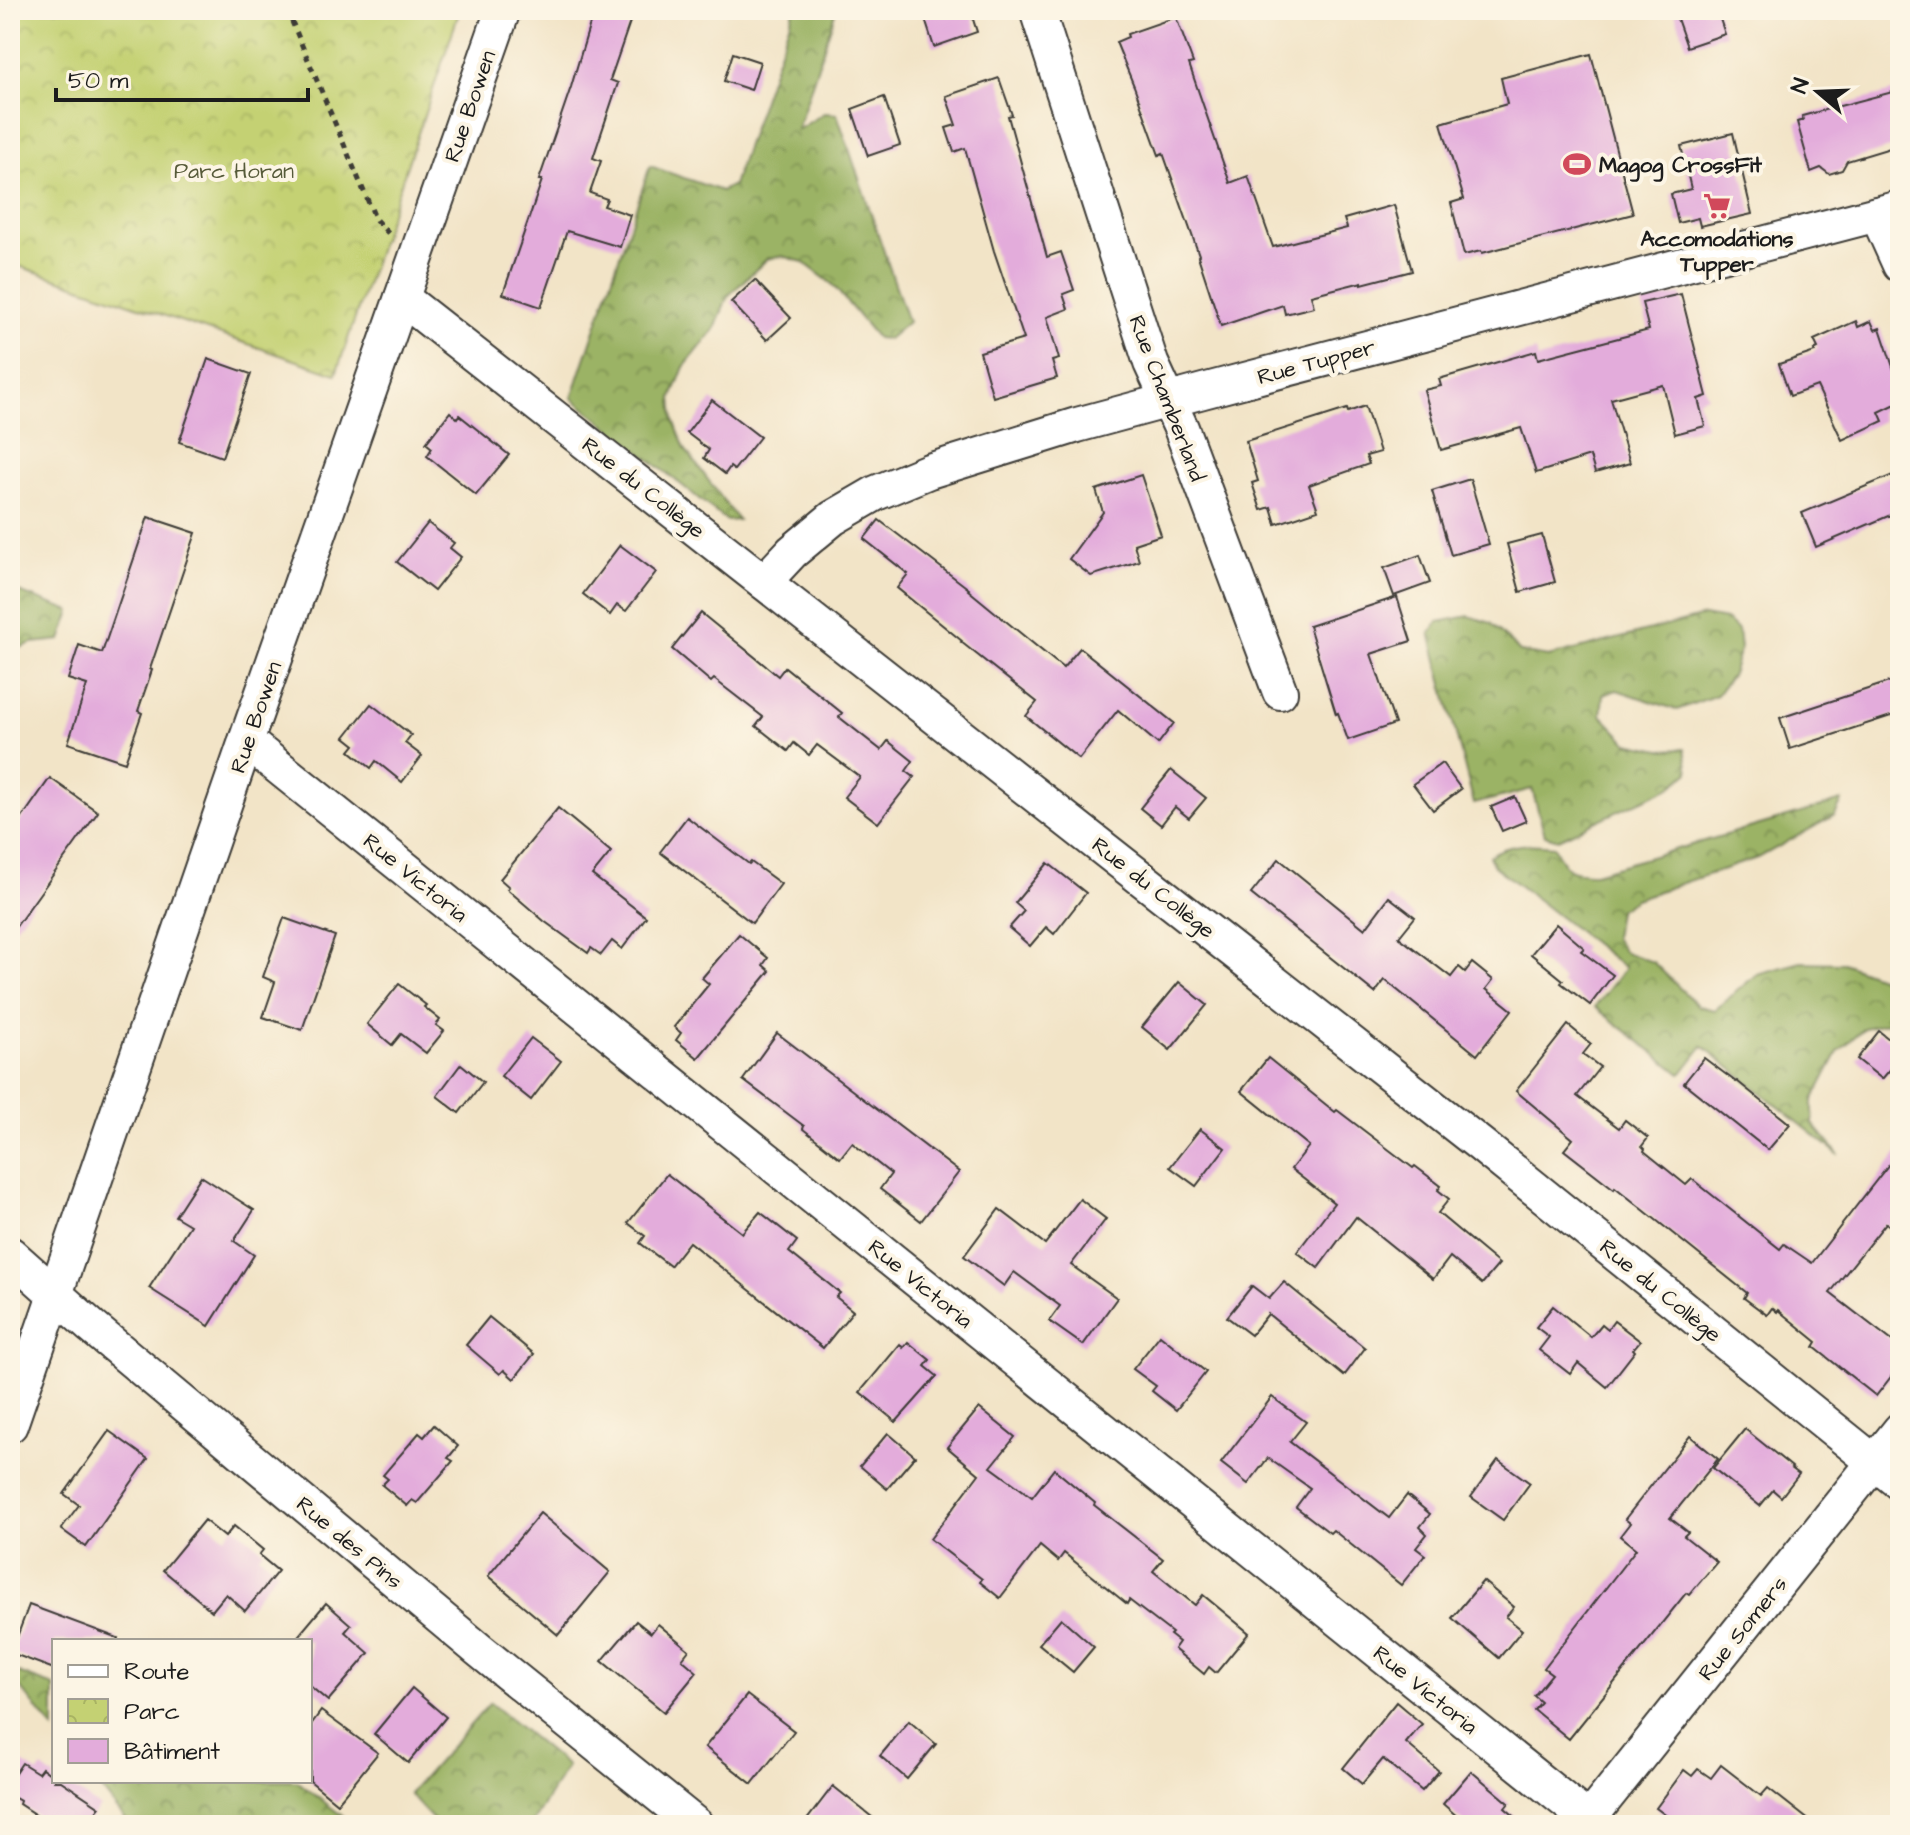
<svg xmlns="http://www.w3.org/2000/svg" width="1910" height="1835" viewBox="0 0 1910 1835" font-family="'Architects Daughter',sans-serif">
<defs>
<pattern id="forest-crowns" width="20" height="18" patternUnits="userSpaceOnUse" patternTransform="scale(2)"><rect width="20" height="18" fill="#9bb365"/><path d="M2 6a3 3 0 1 1 6 0M12 15a3 3 0 1 1 6 0" fill="none" stroke="#7e9152"/></pattern>
<pattern id="park-crowns" width="20" height="18" patternUnits="userSpaceOnUse" patternTransform="scale(2)"><rect width="20" height="18" fill="#c4d173"/><path d="M2 6a3 3 0 1 1 6 0M12 15a3 3 0 1 1 6 0" fill="none" stroke="#a8b363"/></pattern>
</defs>
<rect width="100%" height="100%" fill="#fcf5e5"/>
<filter id="ink" filterUnits="userSpaceOnUse"><feTurbulence type="fractalNoise" baseFrequency=".0125" numOctaves="2"/><feDisplacementMap in="SourceGraphic" scale="16" xChannelSelector="R" yChannelSelector="G"/><feConvolveMatrix kernelMatrix="1 2 1 2 8 2 1 2 1" color-interpolation-filters="sRGB"/></filter>
<filter id="wash" filterUnits="userSpaceOnUse"><feTurbulence type="fractalNoise" baseFrequency=".006" numOctaves="4" result="noise"/><feDisplacementMap in="SourceGraphic" scale="32" xChannelSelector="R" yChannelSelector="G"/><feGaussianBlur stdDeviation="1.8" result="paint"/><feColorMatrix in="noise" values="0 0 0 0 0 0 0 0 0 0 0 0 0 0 0 0 0 1.4 0 .05"/><feComposite in="paint" operator="in"/></filter>
<g filter="url(#wash)">
<rect width="100%" height="100%" fill="#f2e4c7"/>
<!-- forest -->
<g fill="url(#forest-crowns)" stroke="#5c6840" stroke-width="2">
<polygon points="794,10 836,10 797,130 824,113 837,114 908,322 888,339 877,338 832,284 803,262 782,256 767,259 728,296 715,329 684,367 672,398 674,420 685,449 738,520 727,521 572,398 650,166 721,191 733,185"/>
<polygon points="16,591 71,611 61,640 32,643 10,652 10,598"/>
<polygon points="1469,616 1491,623 1520,652 1548,657 1704,616 1725,620 1738,630 1740,649 1732,674 1717,695 1677,710 1617,690 1603,695 1601,715 1628,743 1661,750 1685,749 1689,772 1671,787 1558,839 1545,835 1532,789 1474,804 1430,633 1438,622"/>
<path d="M1842,801L1835,815L1760,857L1635,899L1618,910L1614,938L1624,952L1653,962L1698,1006L1715,1010L1757,974L1801,962L1843,963L1890,981L1900,989V1032L1886,1023L1864,1028L1838,1052L1813,1100V1124L1839,1155L1703,1046L1681,1074L1595,1007L1625,968L1494,866L1489,856C1509,843 1531,843 1554,846C1566,871 1568,872 1595,873Z"/>
<polygon points="10,1670 54,1686 54,1730 10,1675"/>
<polygon points="490,1703 567,1766 531,1825 438,1825 409,1794"/>
<polygon points="95,1781 297,1781 354,1825 130,1825"/>
</g>
<!-- park -->
<polygon fill="url(#park-crowns)" stroke="#707648" stroke-width="2" points="10,10 460,10 336,374 10,263"/>
<g id="blocks">
<!-- building -->
<g fill="#e3acdb">
<polygon points="594,10 634,10 610,80 618,83 593,158 601,161 590,193 607,199 604,206 630,215 620,247 567,231 541,307 503,294 542,180 539,180 571,87"/>
<polygon points="922,10 970,10 977,32 934,47"/>
<polygon points="1674,10 1717,10 1725,34 1687,47"/>
<polygon points="1176,17 1193,63 1189,64 1230,183 1248,176 1273,247 1347,228 1344,219 1394,205 1412,271 1362,284 1362,282 1311,295 1314,307 1285,314 1283,305 1221,326 1198,256 1199,255 1163,153 1159,155 1134,86 1116,42 1128,37 1127,34"/>
<polygon points="733,53 760,62 751,90 724,81"/>
<polygon points="1591,54 1633,214 1482,253 1481,251 1464,255 1451,203 1464,199 1441,123 1507,104 1501,78"/>
<polygon points="999,78 1012,115 1008,116 1047,257 1061,252 1074,290 1063,294 1068,309 1047,317 1059,359 1052,361 1057,378 993,397 980,352 1024,339 994,251 965,148 954,152 946,128 956,125 946,96"/>
<polygon points="1900,90 1900,145 1847,161 1842,170 1829,174 1821,168 1811,172 1797,122 1803,120 1802,116"/>
<polygon points="884,97 900,145 868,156 852,109"/>
<polygon points="1733,133 1752,214 1700,226 1698,218 1678,223 1671,194 1691,189 1681,146"/>
<polygon points="755,280 791,318 767,340 731,302"/>
<polygon points="1681,294 1707,396 1698,399 1705,426 1675,434 1663,385 1611,399 1630,463 1595,473 1590,456 1536,473 1521,428 1441,450 1424,390 1441,386 1439,379 1536,351 1538,359 1649,330 1642,303"/>
<polygon points="1856,321 1858,327 1871,321 1875,330 1880,328 1900,388 1900,402 1879,412 1883,421 1842,440 1817,386 1790,396 1779,364 1815,352 1814,350 1818,348 1814,340"/>
<polygon points="208,359 251,374 222,457 179,442"/>
<polygon points="712,400 760,437 734,470 730,467 725,474 704,458 709,450 687,433"/>
<polygon points="1365,406 1380,452 1366,456 1369,464 1309,485 1318,510 1276,524 1271,507 1261,510 1252,483 1258,481 1246,441 1347,409 1348,412"/>
<polygon points="450,412 457,418 459,415 509,455 476,495 427,456 432,448 426,443"/>
<polygon points="1900,472 1900,511 1816,547 1802,513"/>
<polygon points="1141,475 1161,535 1134,544 1139,561 1091,576 1069,559 1103,512 1096,490"/>
<polygon points="1470,479 1489,544 1451,555 1432,491"/>
<polygon points="148,517 196,533 150,669 152,670 138,711 142,713 125,762 68,743 87,685 68,679 79,645 102,653"/>
<polygon points="879,520 969,589 968,590 1063,668 1080,648 1174,723 1158,744 1118,710 1079,759 1026,716 1037,702 961,642 962,641 897,588 908,574 864,539"/>
<polygon points="428,523 454,543 450,548 461,557 434,591 397,562"/>
<polygon points="1542,535 1555,582 1520,592 1507,544"/>
<polygon points="620,545 656,572 626,611 617,605 610,615 583,594"/>
<polygon points="1420,555 1430,583 1394,596 1384,568"/>
<polygon points="1397,597 1411,641 1371,654 1395,724 1348,740 1338,713 1336,714 1309,626"/>
<polygon points="701,613 778,676 785,667 842,713 839,717 881,750 888,741 913,761 906,771 914,777 878,823 844,797 860,777 817,745 809,755 794,743 788,751 756,726 763,717 714,679 711,682 672,649"/>
<polygon points="1895,680 1900,694 1900,713 1790,749 1780,718"/>
<polygon points="371,704 411,735 405,743 422,756 402,782 376,761 371,768 350,751 355,745 345,737"/>
<polygon points="1442,763 1461,789 1433,810 1413,784"/>
<polygon points="1171,770 1206,798 1189,818 1175,807 1161,825 1140,808"/>
<polygon points="50,778 98,812 10,935 10,835"/>
<polygon points="1515,797 1526,821 1502,831 1491,807"/>
<polygon points="558,808 611,852 592,875 646,917 622,949 612,941 601,955 591,948 588,953 544,921 507,889 509,887 500,879"/>
<polygon points="687,817 749,864 751,862 781,884 752,923 660,852"/>
<polygon points="1279,859 1365,929 1389,897 1415,917 1399,937 1451,977 1459,967 1465,972 1472,963 1493,980 1486,989 1512,1010 1477,1055 1385,980 1375,993 1251,894"/>
<polygon points="1048,863 1086,893 1054,934 1046,927 1030,946 1009,928 1024,911 1015,903"/>
<polygon points="284,918 335,936 302,1030 263,1017 275,982 263,977"/>
<polygon points="1556,924 1584,948 1581,951 1613,975 1590,1005 1561,983 1563,980 1531,954"/>
<polygon points="739,934 768,958 763,965 770,971 698,1058 676,1040 681,1033 674,1027 709,984 702,978"/>
<polygon points="1179,982 1207,1005 1170,1050 1142,1027"/>
<polygon points="399,984 426,1005 424,1007 440,1020 436,1025 444,1031 426,1053 401,1034 392,1045 367,1024"/>
<polygon points="1568,1025 1591,1044 1583,1054 1600,1067 1577,1096 1619,1128 1625,1120 1648,1138 1642,1146 1645,1149 1644,1151 1686,1185 1692,1179 1780,1249 1784,1244 1812,1263 1900,1150 1900,1234 1886,1223 1830,1293 1900,1347 1900,1365 1876,1396 1814,1347 1817,1342 1778,1310 1777,1312 1772,1308 1767,1315 1744,1298 1747,1293 1615,1187 1614,1189 1564,1150 1573,1139 1516,1091"/>
<polygon points="1879,1031 1900,1048 1900,1058 1882,1079 1857,1059"/>
<polygon points="777,1033 959,1172 921,1221 880,1189 891,1174 852,1143 840,1158 803,1129 804,1126 743,1080"/>
<polygon points="531,1038 561,1061 531,1100 501,1076"/>
<polygon points="1268,1058 1335,1112 1337,1110 1413,1168 1415,1166 1441,1186 1438,1190 1449,1199 1438,1213 1499,1264 1482,1284 1450,1257 1433,1279 1356,1217 1318,1268 1297,1252 1334,1203 1291,1169 1309,1146 1241,1091"/>
<polygon points="1704,1058 1736,1082 1737,1081 1790,1124 1768,1150 1684,1083"/>
<polygon points="461,1064 483,1082 459,1113 437,1096"/>
<polygon points="1200,1129 1225,1148 1196,1186 1170,1167"/>
<polygon points="667,1174 742,1233 760,1212 797,1241 789,1252 840,1293 836,1297 853,1311 823,1348 689,1242 670,1266 640,1243 645,1236 628,1223"/>
<polygon points="201,1176 254,1210 234,1241 254,1255 209,1326 149,1288 190,1225 175,1216"/>
<polygon points="1080,1199 1106,1219 1071,1265 1117,1298 1083,1345 1049,1321 1060,1306 1014,1272 1004,1286 964,1256 999,1209 1045,1244"/>
<polygon points="1284,1282 1365,1348 1344,1376 1268,1314 1251,1335 1227,1317 1252,1286 1269,1299"/>
<polygon points="1553,1306 1591,1337 1602,1324 1608,1329 1614,1321 1640,1341 1633,1349 1635,1351 1607,1387 1578,1363 1570,1374 1539,1350 1549,1337 1536,1327"/>
<polygon points="489,1317 534,1354 514,1379 504,1370 500,1374 466,1345"/>
<polygon points="1160,1335 1206,1372 1176,1410 1152,1391 1156,1386 1133,1369"/>
<polygon points="908,1342 930,1360 925,1366 937,1376 896,1422 860,1392 900,1344 903,1348"/>
<polygon points="1272,1397 1306,1422 1290,1442 1389,1518 1407,1495 1430,1514 1420,1527 1427,1534 1416,1548 1425,1555 1401,1585 1333,1530 1330,1533 1296,1507 1310,1488 1268,1458 1248,1484 1221,1463"/>
<polygon points="979,1408 1015,1437 991,1467 1032,1497 1054,1469 1095,1503 1094,1505 1163,1559 1153,1571 1195,1605 1203,1595 1249,1633 1216,1673 1209,1667 1204,1674 1174,1649 1179,1642 1170,1635 1172,1633 1129,1600 1127,1604 1064,1553 1058,1561 1040,1546 1000,1598 980,1582 982,1579 930,1539 979,1474 947,1447"/>
<polygon points="434,1425 458,1446 448,1458 453,1461 417,1503 412,1500 407,1506 382,1485 388,1479 383,1475 419,1433 424,1437"/>
<polygon points="1745,1429 1792,1467 1791,1468 1799,1474 1781,1497 1773,1490 1760,1506 1713,1468"/>
<polygon points="109,1431 148,1459 86,1547 61,1529 79,1505 64,1494"/>
<polygon points="888,1433 915,1456 887,1489 860,1466"/>
<polygon points="1690,1436 1718,1459 1670,1518 1688,1532 1684,1536 1717,1562 1689,1595 1686,1593 1569,1739 1534,1710 1541,1702 1534,1696 1552,1674 1544,1668 1636,1549 1620,1536 1630,1523 1625,1519"/>
<polygon points="1498,1460 1530,1483 1503,1520 1471,1497"/>
<polygon points="540,1513 610,1572 558,1635 488,1576"/>
<polygon points="204,1520 225,1537 234,1526 263,1550 259,1555 278,1571 245,1611 226,1594 212,1611 163,1570"/>
<polygon points="1483,1581 1514,1607 1506,1617 1522,1630 1499,1658 1452,1618"/>
<polygon points="326,1603 351,1625 345,1632 369,1653 328,1701 310,1686 310,1641 294,1641"/>
<polygon points="29,1605 118,1638 117,1641 54,1641 54,1669 11,1653"/>
<polygon points="1061,1618 1094,1647 1073,1672 1039,1644"/>
<polygon points="636,1621 651,1633 658,1624 689,1650 682,1659 697,1672 664,1712 602,1661"/>
<polygon points="412,1688 446,1717 408,1763 374,1734"/>
<polygon points="747,1695 794,1731 752,1784 705,1747"/>
<polygon points="1396,1702 1422,1724 1406,1743 1439,1771 1422,1791 1383,1759 1362,1784 1343,1768"/>
<polygon points="321,1711 378,1753 337,1803 310,1781 310,1726"/>
<polygon points="909,1721 936,1744 907,1779 880,1756"/>
<polygon points="22,1763 38,1773 42,1768 54,1777 54,1781 61,1781 100,1807 86,1825 51,1825 19,1804 20,1801 10,1795 10,1781"/>
<polygon points="1721,1765 1761,1796 1768,1788 1815,1825 1679,1825 1656,1808 1684,1770 1692,1776 1698,1769 1711,1778"/>
<polygon points="1471,1771 1509,1803 1505,1808 1525,1825 1467,1825 1443,1804"/>
<polygon points="833,1786 882,1825 803,1825"/>
</g>
</g>
</g>
<g filter="url(#ink)">
<use href="#blocks" fill-opacity="0" stroke="#3c3a36" stroke-width="2"/>
<g fill="none" stroke-linecap="round" stroke-linejoin="round">
<!-- minor casing -->
<g stroke="#3c3a36" stroke-width="38">
<g id="minor">
<polyline points="1037,10 1151,363 1181,428 1280,692"/>
<polyline points="1877,214 1900,265"/>
<polyline points="402,298 1481,1145 1900,1483"/>
<polyline points="764,582 792,552 833,518 876,493 929,471 1077,425 1203,391 1900,208"/>
<polyline points="246,741 1595,1825"/>
<polyline points="10,1254 92,1327 479,1650 696,1825"/>
<polyline points="10,1425 246,741 503,10"/>
<polyline points="1584,1825 1900,1430"/>
</g>
</g>
<!-- path -->
<polyline stroke="#3c3a36" stroke-width="5" stroke-dasharray="6 6" stroke-linecap="butt" points="287,10 376,220 389,234"/>
<!-- minor -->
<use href="#minor" stroke="#fff" stroke-width="34"/>
</g>
</g>
<!-- icons -->
<defs>
<g id="stadium-bare" transform="scale(2.16)"><path d="M0-5a6.5 5 0 1 0 0 10a6.5 5 0 1 0 0-10ZM-3.5-1.8h7v3.6h-7Z" fill="#d1495b" stroke="#fcf5e5" stroke-width="2.5" paint-order="stroke"/></g>
<g id="supermarket-bare" transform="scale(2.16)"><path d="M-6-5.5h2.5l.6 2H6L4.5 2H-2.5L-4.4-4H-6ZM-1.5 3.2a1.3 1.3 0 1 0 .1 0ZM3 3.2a1.3 1.3 0 1 0 .1 0Z" fill="#d1495b" stroke="#fcf5e5" stroke-width="2.5" paint-order="stroke"/></g>
</defs>
<g fill-rule="evenodd">
<use href="#stadium-bare" x="1577" y="164"/>
<use href="#supermarket-bare" x="1717" y="206"/>
</g>
<g text-anchor="middle" stroke-width="8" stroke-linejoin="round" paint-order="stroke">
<!-- street labels -->
<g font-size="22" fill="#1c1c1c" stroke="#fcf5e5">
<text transform="translate(469 106) rotate(-71)" y="8">Rue Bowen</text>
<text transform="translate(1316 361) rotate(-15)" y="8">Rue Tupper</text>
<text transform="translate(1168 398) rotate(69)" y="8">Rue Chamberland</text>
<text transform="translate(644 487) rotate(38)" y="8">Rue du Collège</text>
<text transform="translate(255 717) rotate(-71)" y="8">Rue Bowen</text>
<text transform="translate(416 877) rotate(39)" y="8">Rue Victoria</text>
<text transform="translate(1154 887) rotate(38)" y="8">Rue du Collège</text>
<text transform="translate(921 1283) rotate(39)" y="8">Rue Victoria</text>
<text transform="translate(1661 1290) rotate(39)" y="8">Rue du Collège</text>
<text transform="translate(350 1542) rotate(40)" y="8">Rue des Pins</text>
<text transform="translate(1742 1628) rotate(-51)" y="8">Rue Somers</text>
<text transform="translate(1426 1689) rotate(39)" y="8">Rue Victoria</text>
</g>
<!-- poi labels -->
<g font-size="22" font-weight="bold" fill="#1c1c1c" stroke="#fcf5e5" text-anchor="start">
<text x="1599" y="172">Magog CrossFit</text>
<text x="1717" y="246" text-anchor="middle">Accomodations<tspan x="1717" dy="25">Tupper</tspan></text>
</g>
<!-- park labels -->
<g font-size="22" fill="#575b3a" stroke="#fcf5e5">
<text x="234" y="178">Parc Horan</text>
</g>
</g>
<!-- margin -->
<rect width="1910" height="1835" fill="none" stroke="#fcf5e5" stroke-width="40"/>
<!-- legend -->
<rect x="52" y="1639" width="260" height="144" fill="#fcf5e5" stroke="#a29e95" stroke-width="2"/>
<rect x="68" y="1665" width="40" height="12" fill="#ffffff" stroke="#a29e95" stroke-width="2"/>
<text x="124" y="1679" font-size="24" fill="#1c1c1c">Route</text>
<rect x="68" y="1699" width="40" height="24" fill="url(#park-crowns)" stroke="#a29e95" stroke-width="2"/>
<text x="124" y="1719" font-size="24" fill="#1c1c1c">Parc</text>
<rect x="68" y="1739" width="40" height="24" fill="#e3acdb" stroke="#a29e95" stroke-width="2"/>
<text x="124" y="1759" font-size="24" fill="#1c1c1c">Bâtiment</text>
<!-- north arrow -->
<g transform="translate(1818 92) rotate(289)" stroke="#fcf5e5" stroke-width="6" paint-order="stroke">
<path d="M0-6L14 30L0 20L-14 30Z" fill="#1c1c1c"/>
<text y="-12" font-size="22" font-weight="bold" text-anchor="middle" fill="#1c1c1c">N</text>
</g>
<!-- scale -->
<path d="M56 88v12h252v-12" fill="none" stroke="#1c1c1c" stroke-width="4"/>
<text x="68" y="88" font-size="24" fill="#1c1c1c" stroke="#fcf5e5" stroke-width="6" paint-order="stroke">50 m</text>
</svg>
